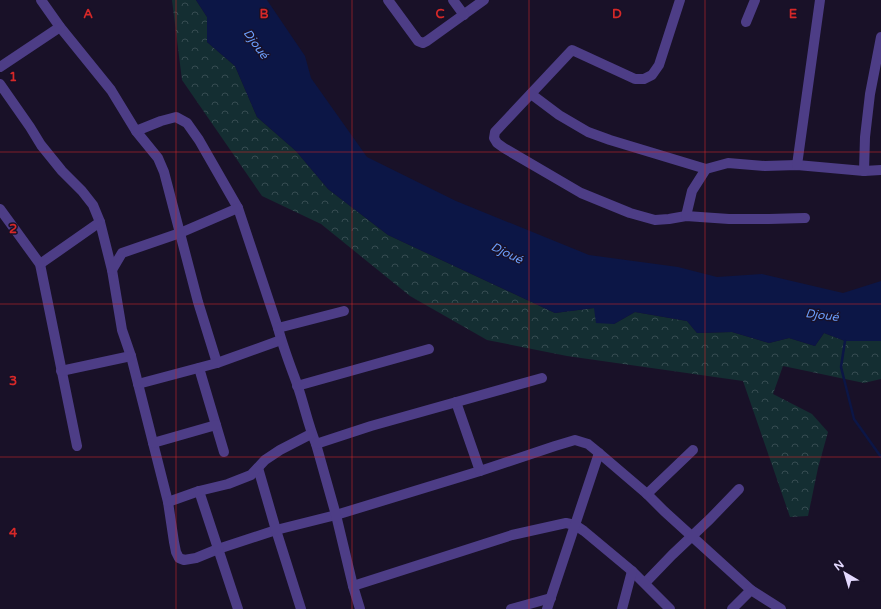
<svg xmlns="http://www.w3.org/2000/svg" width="881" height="609" viewBox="0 0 881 609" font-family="'Varela Round',sans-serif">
<defs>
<pattern id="forest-crowns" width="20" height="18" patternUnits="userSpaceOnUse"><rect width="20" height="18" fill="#142e32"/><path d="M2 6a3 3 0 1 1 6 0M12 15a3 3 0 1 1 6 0" fill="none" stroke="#364c51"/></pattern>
</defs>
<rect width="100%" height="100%" fill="#191128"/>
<!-- forest -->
<polygon fill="url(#forest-crowns)" points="172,0 196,0 207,17 207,42 235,66 257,117 296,151 328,189 388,235 555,313 594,308 614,324 635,312 687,321 697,333 732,332 769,343 789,338 815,346 824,333 845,341 881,341 881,379 864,383 783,366 773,394 812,414 828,432 818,468 808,516 790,517 743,381 567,356 487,340 410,296 321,224 262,196 182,80"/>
<!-- water -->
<polygon fill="#0c1646" points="196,0 267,0 305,56 311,78 367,157 456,201 589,255 678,267 717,277 762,274 843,293 881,281 881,341 845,341 824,333 815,346 789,338 769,343 732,332 697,333 687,321 635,312 614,324 596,323 594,308 555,313 388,235 328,189 296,151 257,117 235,66 207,42 207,17"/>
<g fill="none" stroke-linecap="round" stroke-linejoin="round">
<!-- stream -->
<polyline stroke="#0c1646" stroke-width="2.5" points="845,341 841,367 854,419 881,457"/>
<!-- minor -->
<g stroke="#4d3d86" stroke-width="10">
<polyline points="41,0 60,27 111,90 136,131 158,158 164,172 198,302 217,363"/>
<polyline points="388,0 418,41 423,43 427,41 484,0"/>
<polyline points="453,0 464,15"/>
<polyline points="680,0 659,65 652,75 644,79 635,79 572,50 495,132 494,138 497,143 504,148 581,193 630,213 655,220 669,219 686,216 729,219 769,219 805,218"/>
<polyline points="746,22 755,0"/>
<polyline points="0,67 60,27"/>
<polyline points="0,84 30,127 41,145 62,171 82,191 93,205 100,222 112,270 122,330 131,356 168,502 174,542 176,552 179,558 184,560 196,558 218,549 276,530 336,515 480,471 555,446 575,440 588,444 599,453 647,494 664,511 751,590 781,609"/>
<polyline points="531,94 559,115 588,132 610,140 706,169 728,163 765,166 797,165 864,171 881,170"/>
<path d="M136,131L161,121L176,117L187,123L199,140L238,208L278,328C283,347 290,365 297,384C304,404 308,425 316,444L336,515L353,586L360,609"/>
<polyline points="797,165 820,0"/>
<polyline points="864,171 865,137 870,94 881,37"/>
<polyline points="0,209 40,264 77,446"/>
<polyline points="686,216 692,191 706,169"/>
<polyline points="40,264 100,222"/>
<polyline points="112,270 122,253 180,233 238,208"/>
<polyline points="278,328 344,311"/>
<polyline points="199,368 224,452"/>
<polyline points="61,371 131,356"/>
<polyline points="138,384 217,363 281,340"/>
<polyline points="297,386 429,349"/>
<polyline points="456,402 480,471"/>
<polyline points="153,443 216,425"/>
<polyline points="316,444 371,426 542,378"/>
<polyline points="258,468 276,530 301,609"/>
<polyline points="199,491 238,609"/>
<polyline points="647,494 693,450"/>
<polyline points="168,502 199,491 228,484 251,475 265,460 280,450 311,434"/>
<polyline points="645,583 672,555 710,519 739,489"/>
<polyline points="353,586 512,535 566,523 575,525 584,531 632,571 670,609"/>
<polyline points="511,609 551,598"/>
<polyline points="547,609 599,453"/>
<polyline points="622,609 632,571"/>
<polyline points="732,609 751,590"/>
</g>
</g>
<!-- grid -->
<path fill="none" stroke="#d62828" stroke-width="1" stroke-opacity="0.55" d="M176,0V609M352,0V609M529,0V609M705,0V609M0,152H881M0,304H881M0,457H881"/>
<g text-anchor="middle" stroke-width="3" stroke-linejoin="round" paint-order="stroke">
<!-- water labels -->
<g font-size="12" font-style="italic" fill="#6a9dfb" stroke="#191128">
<text transform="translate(256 44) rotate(54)" y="4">Djoué</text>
<text transform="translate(507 253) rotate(26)" y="4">Djoué</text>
<text transform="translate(822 315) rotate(7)" y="4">Djoué</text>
</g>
</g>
<g font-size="13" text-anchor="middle" font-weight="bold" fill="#d62828" stroke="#191128" stroke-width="3" stroke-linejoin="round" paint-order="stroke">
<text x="88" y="18">A</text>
<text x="264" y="18">B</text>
<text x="440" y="18">C</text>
<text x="617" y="18">D</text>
<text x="793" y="18">E</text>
<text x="13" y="81">1</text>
<text x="13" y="233">2</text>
<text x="13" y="385">3</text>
<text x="13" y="537">4</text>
</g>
<!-- north arrow -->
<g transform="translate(845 573) rotate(322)" stroke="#191128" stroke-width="3" paint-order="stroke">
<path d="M0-3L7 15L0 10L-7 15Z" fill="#e4d9fe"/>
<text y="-6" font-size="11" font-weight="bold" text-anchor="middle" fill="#e4d9fe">N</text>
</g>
</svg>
